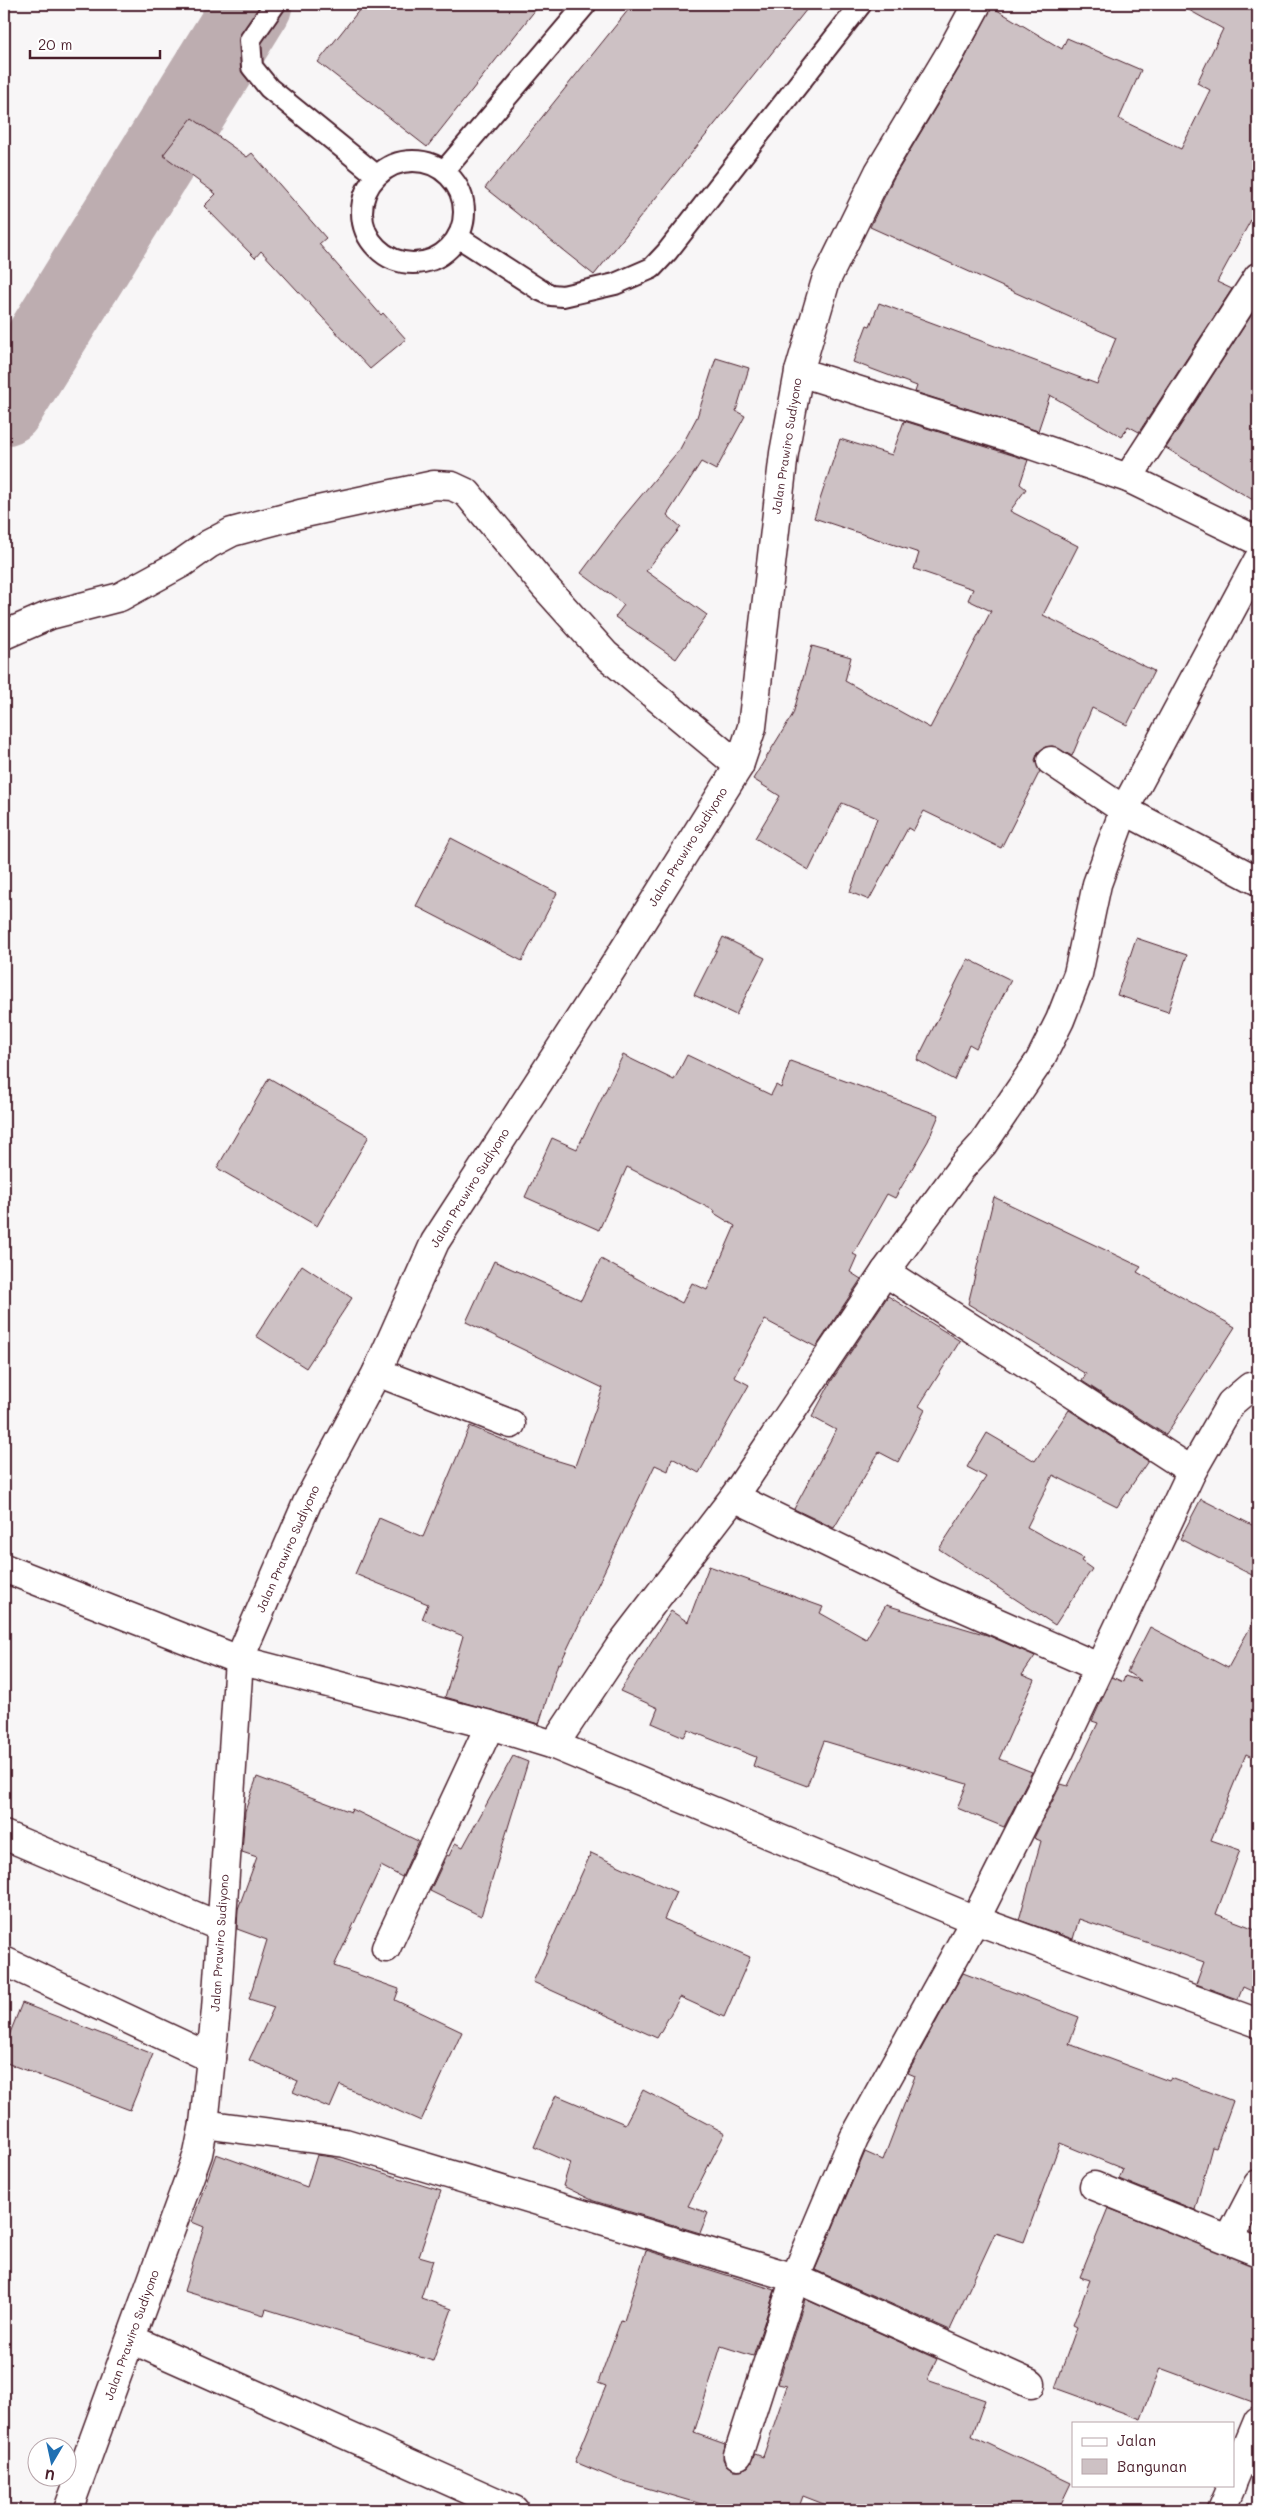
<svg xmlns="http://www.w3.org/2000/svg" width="1262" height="2514" viewBox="0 0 1262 2514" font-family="Mali,sans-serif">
<rect width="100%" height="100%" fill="#f8f6f7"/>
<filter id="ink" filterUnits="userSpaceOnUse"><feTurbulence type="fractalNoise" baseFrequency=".02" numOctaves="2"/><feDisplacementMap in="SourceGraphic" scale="10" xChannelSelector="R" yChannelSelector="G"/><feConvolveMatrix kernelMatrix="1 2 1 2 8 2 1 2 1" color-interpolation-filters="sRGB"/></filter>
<g filter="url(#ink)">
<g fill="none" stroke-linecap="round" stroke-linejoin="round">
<!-- river -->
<polyline stroke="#bdadb0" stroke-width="79" points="4,406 253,4"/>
</g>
<!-- building -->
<g fill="#cdc1c4" stroke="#4a1f2b">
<polygon points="364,4 540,4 427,147 318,62"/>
<polygon points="633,4 811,4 594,275 485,188"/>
<polygon points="1178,4 1258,4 1258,207 1217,282 1232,289 1139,432 1128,426 1122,437 1050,395 1038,431 915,392 917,386 853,362 867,325 870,326 879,303 1097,384 1116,338 870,227 893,179 964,60 992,7 1062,49 1067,38 1141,70 1119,119 1181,149 1210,90 1197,83 1223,29"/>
<polygon points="192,118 247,157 252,153 326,238 319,244 381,315 383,313 406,339 370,369 261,251 255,258 204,206 216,194 163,155"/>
<polygon points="1258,305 1258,503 1166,448"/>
<polygon points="716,358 749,368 736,411 745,416 716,470 701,462 667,515 681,527 646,571 707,615 676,659 615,617 624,605 581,573 620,521 680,449 697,417"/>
<polygon points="904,421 1028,460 1020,484 1026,489 1010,511 1078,546 1043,615 1154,671 1127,725 1092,708 1072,756 1053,746 1045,747 1038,752 1035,760 1040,771 1001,848 924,811 913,831 908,828 869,900 850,892 877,818 842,803 809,870 755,838 780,796 753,779 793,714 812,646 851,657 845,681 930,728 991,611 968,600 973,589 914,569 919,553 814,518 840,439 892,455"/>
<polygon points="451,838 557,893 522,961 416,906"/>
<polygon points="723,937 765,958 736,1015 694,995"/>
<polygon points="1136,938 1187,955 1168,1012 1117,995"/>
<polygon points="968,959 1011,980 976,1048 969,1044 954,1080 917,1060"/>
<polygon points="623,1055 674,1080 687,1055 771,1095 776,1085 781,1088 790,1061 939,1115 928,1141 895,1198 887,1194 853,1254 857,1256 850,1272 861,1279 816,1347 765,1320 734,1377 749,1385 699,1473 672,1458 668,1471 655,1465 560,1664 558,1663 539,1724 445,1697 463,1636 422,1619 428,1604 355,1574 379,1518 423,1537 470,1426 542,1456 575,1466 603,1388 466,1322 494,1261 581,1300 601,1259 682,1303 692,1283 707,1290 735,1226 714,1213 715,1211 627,1167 599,1230 525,1197 552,1138 577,1149"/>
<polygon points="269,1078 369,1136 317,1226 217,1168"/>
<polygon points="994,1197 1141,1267 1137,1272 1235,1327 1166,1435 1082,1381 1086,1374 968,1304"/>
<polygon points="302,1265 352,1298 306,1368 256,1336"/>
<polygon points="888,1296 960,1341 919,1406 925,1410 898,1462 879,1452 834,1528 794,1509 836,1430 812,1417 832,1380"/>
<polygon points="1069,1410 1148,1461 1117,1507 1053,1475 1027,1527 1083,1558 1081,1561 1092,1569 1055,1625 939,1549 986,1477 967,1467 987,1433 1035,1461"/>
<polygon points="1201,1499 1258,1528 1258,1578 1180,1539"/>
<polygon points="709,1566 823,1607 820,1613 866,1639 886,1605 987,1635 1035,1656 1022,1675 1034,1680 999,1759 1032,1772 1004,1827 957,1808 967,1784 824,1741 807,1786 753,1766 756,1757 688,1730 684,1737 652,1723 658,1708 620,1691 671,1611 688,1622"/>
<polygon points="1258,1613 1258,1760 1246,1754 1211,1840 1240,1850 1216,1914 1258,1930 1258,1994 1243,1987 1238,1999 1196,1984 1204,1962 1079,1919 1073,1939 1019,1920 1041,1841 1034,1838 1061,1784 1068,1786 1098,1723 1092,1721 1112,1677 1123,1682 1125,1676 1141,1681 1127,1672 1150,1627 1228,1668"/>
<polygon points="513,1756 528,1762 481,1916 430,1891 447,1855 449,1856 455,1843 463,1847"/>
<polygon points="257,1777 351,1812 352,1809 418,1841 402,1877 381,1866 334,1966 399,1989 395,2000 462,2032 421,2121 340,2085 330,2108 293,2092 298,2081 249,2060 274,2007 249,1999 267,1940 237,1929 238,1909 257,1857 242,1852 245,1811"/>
<polygon points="591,1853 676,1892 664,1919 750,1957 724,2017 680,1997 657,2038 533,1982"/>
<polygon points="963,1973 1079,2017 1069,2044 1169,2081 1171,2078 1233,2101 1216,2148 1212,2147 1195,2210 1119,2179 1123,2169 1060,2143 1024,2242 995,2233 950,2330 815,2270 865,2152 883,2160 915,2076 908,2073"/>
<polygon points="22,2003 153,2054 130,2110 4,2062 4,2048"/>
<polygon points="643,2090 725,2133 688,2206 708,2213 700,2233 594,2201 563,2186 570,2163 534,2147 556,2095 625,2124"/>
<polygon points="216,2154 307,2187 317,2155 332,2157 441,2191 419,2256 433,2260 421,2298 452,2309 433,2361 266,2309 264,2315 184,2291 204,2227 192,2222"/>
<polygon points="1108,2208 1258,2267 1258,2404 1160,2368 1141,2419 1055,2388 1077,2327 1073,2325 1090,2280 1080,2277"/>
<polygon points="646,2250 775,2290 753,2356 721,2346 694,2433 725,2444 723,2459 726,2465 733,2470 741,2470 748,2467 755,2454 763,2457 787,2386 778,2384 805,2299 937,2359 927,2380 985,2400 972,2436 1071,2483 1058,2510 839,2510 803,2496 798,2510 722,2510 616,2479 575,2462 606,2386 598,2383 621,2320 624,2321"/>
</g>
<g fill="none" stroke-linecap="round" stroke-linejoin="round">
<!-- service casing -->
<g stroke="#4a1f2b" stroke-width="24">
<g id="service">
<polyline points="275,4 250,40 252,67 269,88 376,175"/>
<circle cx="413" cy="212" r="51"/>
<polyline points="444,171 586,4"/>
<polyline points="458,237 540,290 551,295 563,296 615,284 652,268 667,252 861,4"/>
</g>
</g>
<!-- minor casing -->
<g stroke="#4a1f2b" stroke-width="31">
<g id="minor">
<polyline points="799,372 1011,438 1128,478 1258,541"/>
<polyline points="1128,478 1258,277"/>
<polyline points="4,635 50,615 120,597 182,563 209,544 232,532 300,514 434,485 452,486 467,493 546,588 606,655 739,766"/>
<polyline points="1051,761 1124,810 1258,881"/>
<polyline points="885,1272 1192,1471"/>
<polyline points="377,1372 511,1424"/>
<polyline points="734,1497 935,1595 1098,1667"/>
<polyline points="4,1568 239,1660 490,1725 554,1745 622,1643 734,1497 885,1272 962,1167 983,1144 1040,1060 1060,1020 1078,974 1097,884 1124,810 1258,560"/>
<polyline points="554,1745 975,1920 1258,2023"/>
<polyline points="4,1835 221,1927"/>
<polyline points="386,1948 490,1725"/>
<polyline points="4,1961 211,2058"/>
<polyline points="204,2124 345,2143 795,2278 1031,2384"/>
<polyline points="1094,2186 1258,2252"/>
<polyline points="1229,2240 1258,2184"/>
<polyline points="131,2339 514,2510"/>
<polyline points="738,2455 795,2278 854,2138 975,1920 1059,1753 1192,1471 1231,1403 1250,1387 1258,1386"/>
<polyline points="1233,2481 1258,2421"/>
<polyline points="68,2510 198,2154 204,2124 216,2010 239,1660 307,1503 377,1372 435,1242 617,961 739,766 752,727 784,453 799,372 826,280 879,172 951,52 977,4"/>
<polyline points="1221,2510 1232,2485"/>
</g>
</g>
<!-- service -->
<use href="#service" stroke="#fff" stroke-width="20"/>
<!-- minor -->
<use href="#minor" stroke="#fff" stroke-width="28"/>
</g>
</g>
<g text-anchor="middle" stroke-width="4" stroke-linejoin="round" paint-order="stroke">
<!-- street labels -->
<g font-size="12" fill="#4a1f2b" stroke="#fff">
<text transform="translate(787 446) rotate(-81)" y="4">Jalan Prawiro Sudiyono</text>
<text transform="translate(688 847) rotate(-58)" y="4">Jalan Prawiro Sudiyono</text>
<text transform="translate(470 1188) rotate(-58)" y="4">Jalan Prawiro Sudiyono</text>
<text transform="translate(288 1549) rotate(-66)" y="4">Jalan Prawiro Sudiyono</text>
<text transform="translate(220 1943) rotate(-86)" y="4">Jalan Prawiro Sudiyono</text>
<text transform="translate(132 2335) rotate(-70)" y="4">Jalan Prawiro Sudiyono</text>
</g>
</g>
<!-- margin -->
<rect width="1262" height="2514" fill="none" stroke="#fff" stroke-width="20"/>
<rect x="10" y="10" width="1242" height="2494" fill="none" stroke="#4a1f2b" stroke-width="2" filter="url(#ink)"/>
<!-- legend -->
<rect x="1072" y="2422" width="162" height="65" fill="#ffffff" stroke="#b7a5aa"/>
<rect x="1082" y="2438" width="25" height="8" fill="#ffffff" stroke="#b7a5aa"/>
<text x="1117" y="2446" font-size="15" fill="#4a1f2b">Jalan</text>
<rect x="1082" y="2459" width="25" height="15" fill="#cdc1c4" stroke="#b7a5aa"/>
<text x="1117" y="2472" font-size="15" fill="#4a1f2b">Bangunan</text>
<!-- north arrow -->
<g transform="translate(52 2462) rotate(189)"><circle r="24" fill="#ffffff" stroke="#b7a5aa"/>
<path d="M0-4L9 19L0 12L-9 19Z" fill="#1f6fb2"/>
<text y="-8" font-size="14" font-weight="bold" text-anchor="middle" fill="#4a1f2b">U</text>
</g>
<!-- scale -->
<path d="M30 50v8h130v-8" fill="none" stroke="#4a1f2b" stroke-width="2.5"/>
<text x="38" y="50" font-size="15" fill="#4a1f2b" stroke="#ffffff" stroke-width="4" paint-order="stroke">20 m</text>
</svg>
